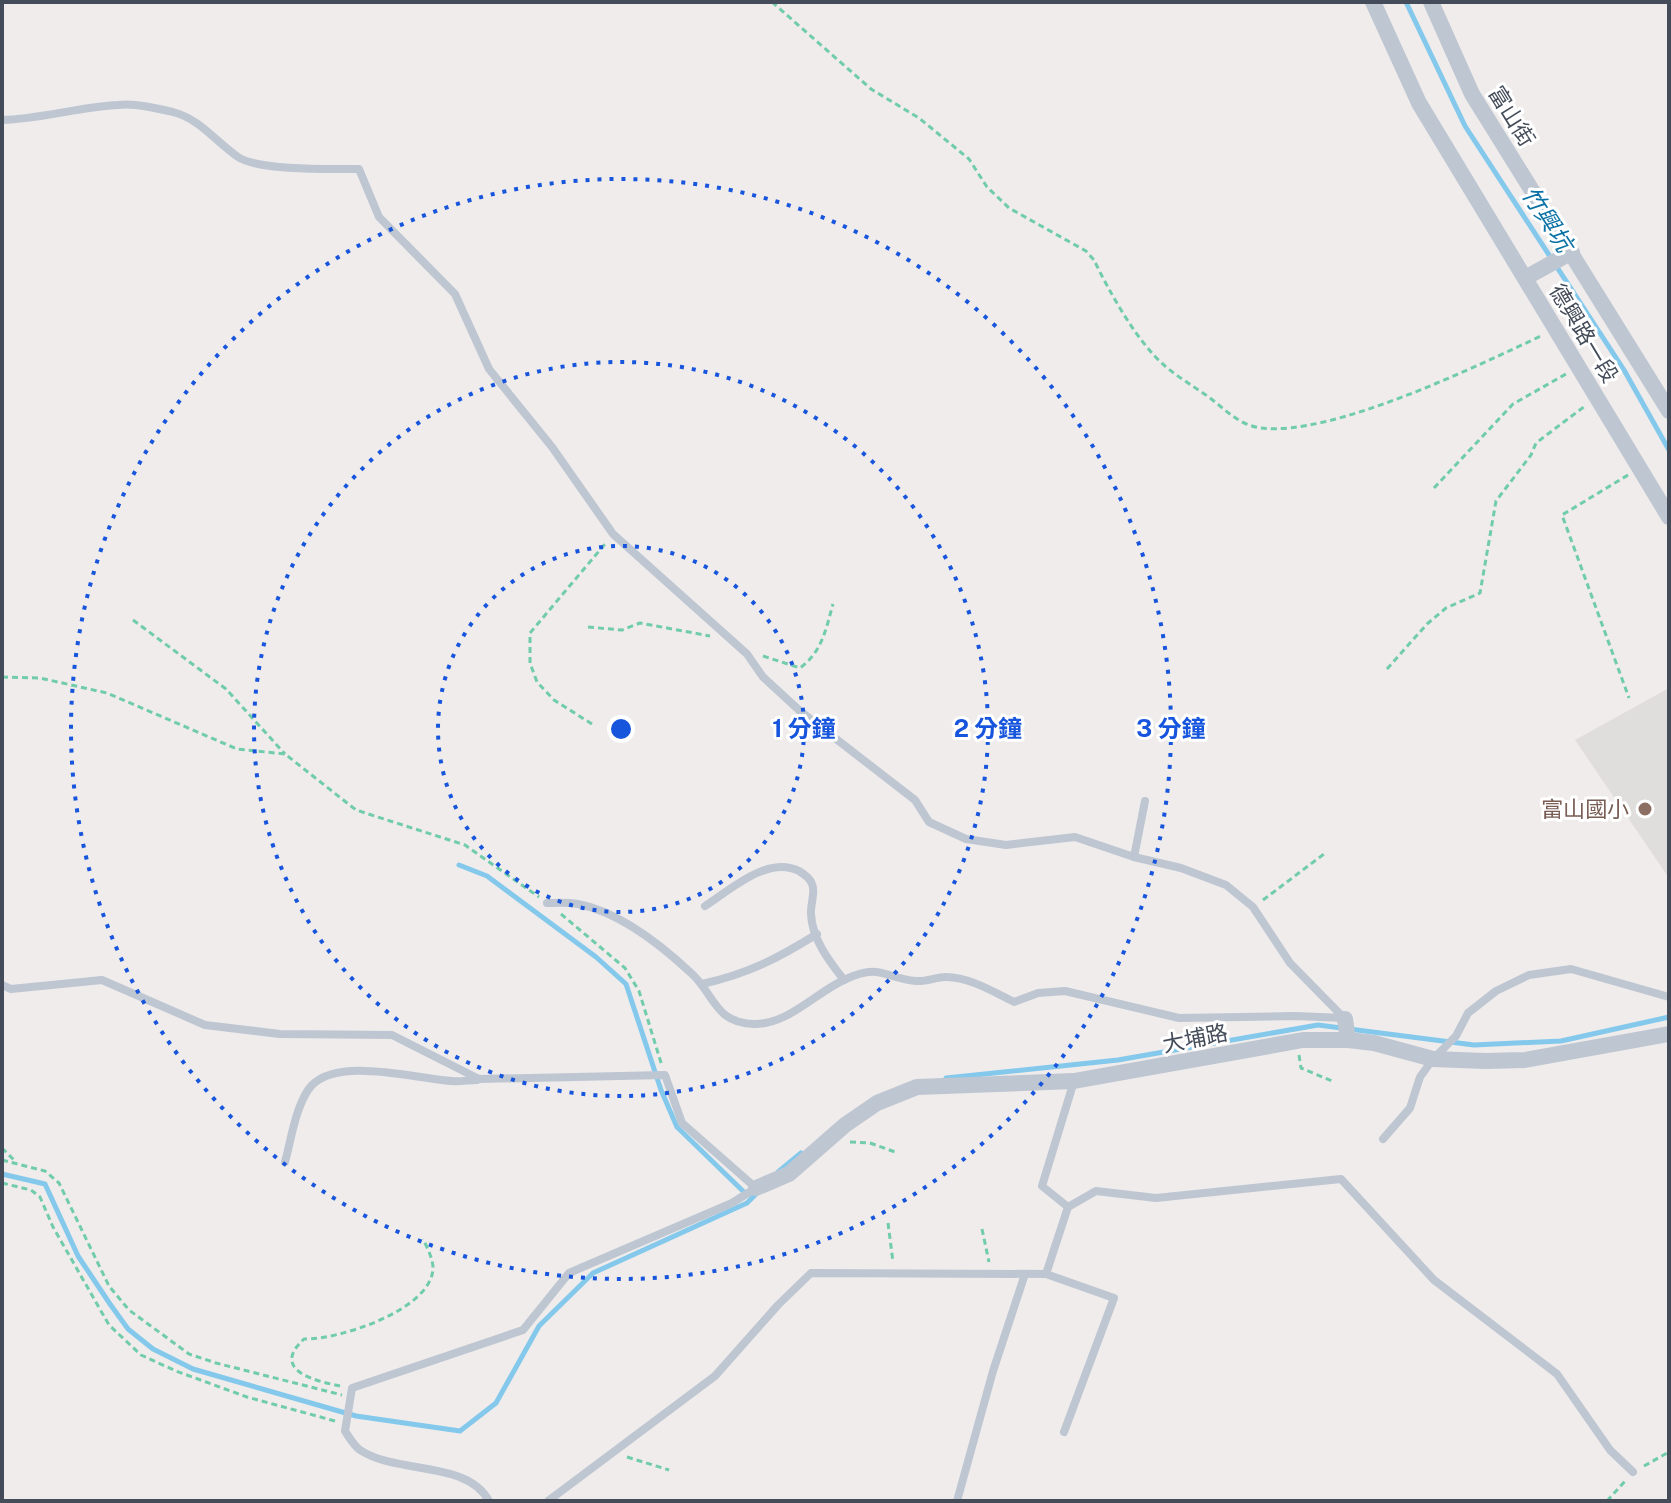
<svg xmlns="http://www.w3.org/2000/svg" width="1671" height="1503" viewBox="0 0 1671 1503" font-family="'Public Sans','Noto Sans TC',sans-serif">
<rect width="100%" height="100%" fill="#efeceb"/>
<!-- education -->
<polygon fill="#e0dddd" points="1669,688 1669,878 1575,740"/>
<g fill="none" stroke-linecap="round" stroke-linejoin="round">
<!-- stream -->
<g stroke="#84c9ec" stroke-width="5">
<polyline points="1406,2 1465,126 1624,370 1669,450"/>
<polyline points="459,865 487,876 596,957 626,984 661,1090 677,1127 747,1195"/>
<polyline points="946,1078 1118,1060 1318,1025 1474,1045 1561,1041 1669,1017"/>
<polyline points="778,1172 801,1153"/>
<polyline points="2,1174 45,1184 78,1256 110,1304 128,1329 153,1349 193,1369 356,1416 460,1431 496,1403 539,1326 593,1273 747,1203 757,1193"/>
</g>
<!-- path -->
<g stroke="#70ccaa" stroke-width="3" stroke-dasharray="6 4" stroke-linecap="butt">
<path d="M772,2L871,89L919,118L969,159L987,187L1009,208L1086,251L1094,260C1110,293 1137,342 1165,366C1179,378 1195,387 1210,398C1226,410 1239,425 1261,428C1331,437 1477,366 1543,335"/>
<polyline points="1628,475 1562,515 1629,698"/>
<polyline points="1434,488 1513,404 1566,374"/>
<polyline points="133,620 226,689 285,754"/>
<polyline points="588,627 622,630 640,623 710,636"/>
<path d="M763,656L800,668C822,652 826,629 833,604"/>
<polyline points="1387,669 1427,624 1446,608 1480,593 1496,501 1531,455 1536,443 1585,406"/>
<polyline points="2,677 40,678 107,693 237,749 285,754 356,810 465,845 539,897"/>
<polyline points="592,724 554,700 537,682 530,663 530,633 605,544"/>
<polyline points="1263,900 1324,854"/>
<polyline points="561,914 625,968 639,991 662,1066"/>
<polyline points="1299,1055 1301,1068 1332,1081"/>
<polyline points="850,1142 870,1143 898,1153"/>
<polyline points="2,1148 16,1162"/>
<polyline points="2,1160 45,1171 59,1183 109,1286 129,1310 189,1354 216,1363 342,1395"/>
<polyline points="2,1183 31,1190 40,1197 53,1227 109,1325 141,1355 176,1371 247,1397 335,1421"/>
<polyline points="888,1223 893,1262"/>
<polyline points="982,1229 989,1262"/>
<path d="M340,1386C315,1381 270,1370 304,1339C338,1340 432,1310 433,1268C433,1259 427,1247 423,1239"/>
<polyline points="627,1457 669,1470"/>
<polyline points="1644,1466 1669,1452"/>
<polyline points="1607,1501 1626,1480"/>
</g>
<!-- service -->
<g stroke="#bec6d2" stroke-width="8">
<path d="M2,120C41,119 79,107 118,105C135,103 156,108 173,112C200,119 216,142 238,157C259,171 332,169 359,169L379,217L455,294L489,369L552,447L613,534L747,654L763,677L800,711L915,800L929,822L966,839L1006,845L1075,837L1134,857L1181,868L1226,885L1253,907L1290,963L1345,1019"/>
<polyline points="1134,857 1145,801"/>
<path d="M547,903C557,903 568,902 578,904C620,912 660,944 691,973C714,993 714,1023 754,1024C788,1025 816,992 846,979C881,963 884,978 916,981C926,982 936,977 946,977C969,977 994,992 1014,1002L1038,993L1065,991L1179,1018L1295,1016L1344,1018"/>
<path d="M705,906C730,890 768,855 799,871C804,874 810,878 812,884C816,892 810,905 811,914C812,939 829,961 844,980"/>
<path d="M702,984C747,974 777,959 817,934"/>
<path d="M2,985L11,989L102,980L205,1025L280,1034L392,1035L479,1079L665,1075L682,1123L756,1188L732,1203L569,1273L523,1330L352,1388L345,1431C349,1437 354,1446 360,1450C398,1475 467,1460 489,1501"/>
<polyline points="1383,1139 1410,1108 1420,1077 1433,1059 1456,1036 1468,1013 1496,991 1529,975 1571,969 1669,997"/>
<path d="M285,1162C291,1140 295,1110 308,1090C332,1054 416,1079 452,1081C460,1082 469,1080 477,1080"/>
<polyline points="1068,1207 1096,1191 1156,1198 1341,1179 1434,1280 1557,1374 1610,1450 1633,1472"/>
<polyline points="1046,1274 1114,1298 1064,1432"/>
<polyline points="548,1501 715,1376 778,1305 811,1273 1046,1274 1068,1207 1042,1186 1074,1081"/>
<polyline points="957,1501 993,1371 1025,1274"/>
</g>
<!-- minor -->
<g stroke="#bec6d2" stroke-width="16">
<polyline points="1373,2 1419,103 1669,517"/>
<polyline points="1431,2 1472,94 1669,411"/>
<polyline points="1525,278 1572,252"/>
<polyline points="1345,1019 1348,1040"/>
<polyline points="756,1188 789,1174 845,1125 877,1103 917,1087 1074,1081 1303,1040 1348,1040 1374,1043 1433,1059 1485,1061 1525,1060 1669,1034"/>
</g>
</g>
<!-- distance rings -->
<g fill="none" stroke="#1755dd" stroke-width="4" stroke-dasharray="4 8">
<circle cx="621" cy="729" r="183"/>
<circle cx="621" cy="729" r="367"/>
<circle cx="621" cy="729" r="550"/>
</g>
<!-- markers -->
<circle fill="#8d6e63" stroke="#fff" stroke-width="3" cx="1645" cy="809" r="8"/>
<g text-anchor="middle" stroke-width="6" stroke-linejoin="round" paint-order="stroke">
<!-- street labels -->
<g font-size="22" fill="#444c59" stroke="#fff">
<text transform="translate(1512 116) rotate(58)" y="8">富山街</text>
<text transform="translate(1584 333) rotate(59)" y="8">德興路一段</text>
<text transform="translate(1195 1038) rotate(-11)" y="8">大埔路</text>
</g>
<!-- education labels -->
<g font-size="22" fill="#785e54" stroke="#fff" text-anchor="end">
<text x="1629" y="817">富山國小</text>
</g>
<!-- water labels -->
<g font-size="24" font-style="italic" fill="#0b72a5" stroke="#fff">
<text transform="translate(1547 219) rotate(57)" y="8">竹興坑</text>
</g>
</g>
<circle cx="621" cy="729" r="12" fill="#1755dd" stroke="#fff" stroke-width="4"/>
<g font-size="24" text-anchor="middle" font-weight="bold" fill="#1755dd" stroke="#fff" stroke-width="6" stroke-linejoin="round" paint-order="stroke">
<text x="804" y="737">1 分鐘</text>
<text x="988" y="737">2 分鐘</text>
<text x="1171" y="737">3 分鐘</text>
</g>
<!-- border -->
<rect width="1671" height="1503" fill="none" stroke="#444c59" stroke-width="8"/>
</svg>
